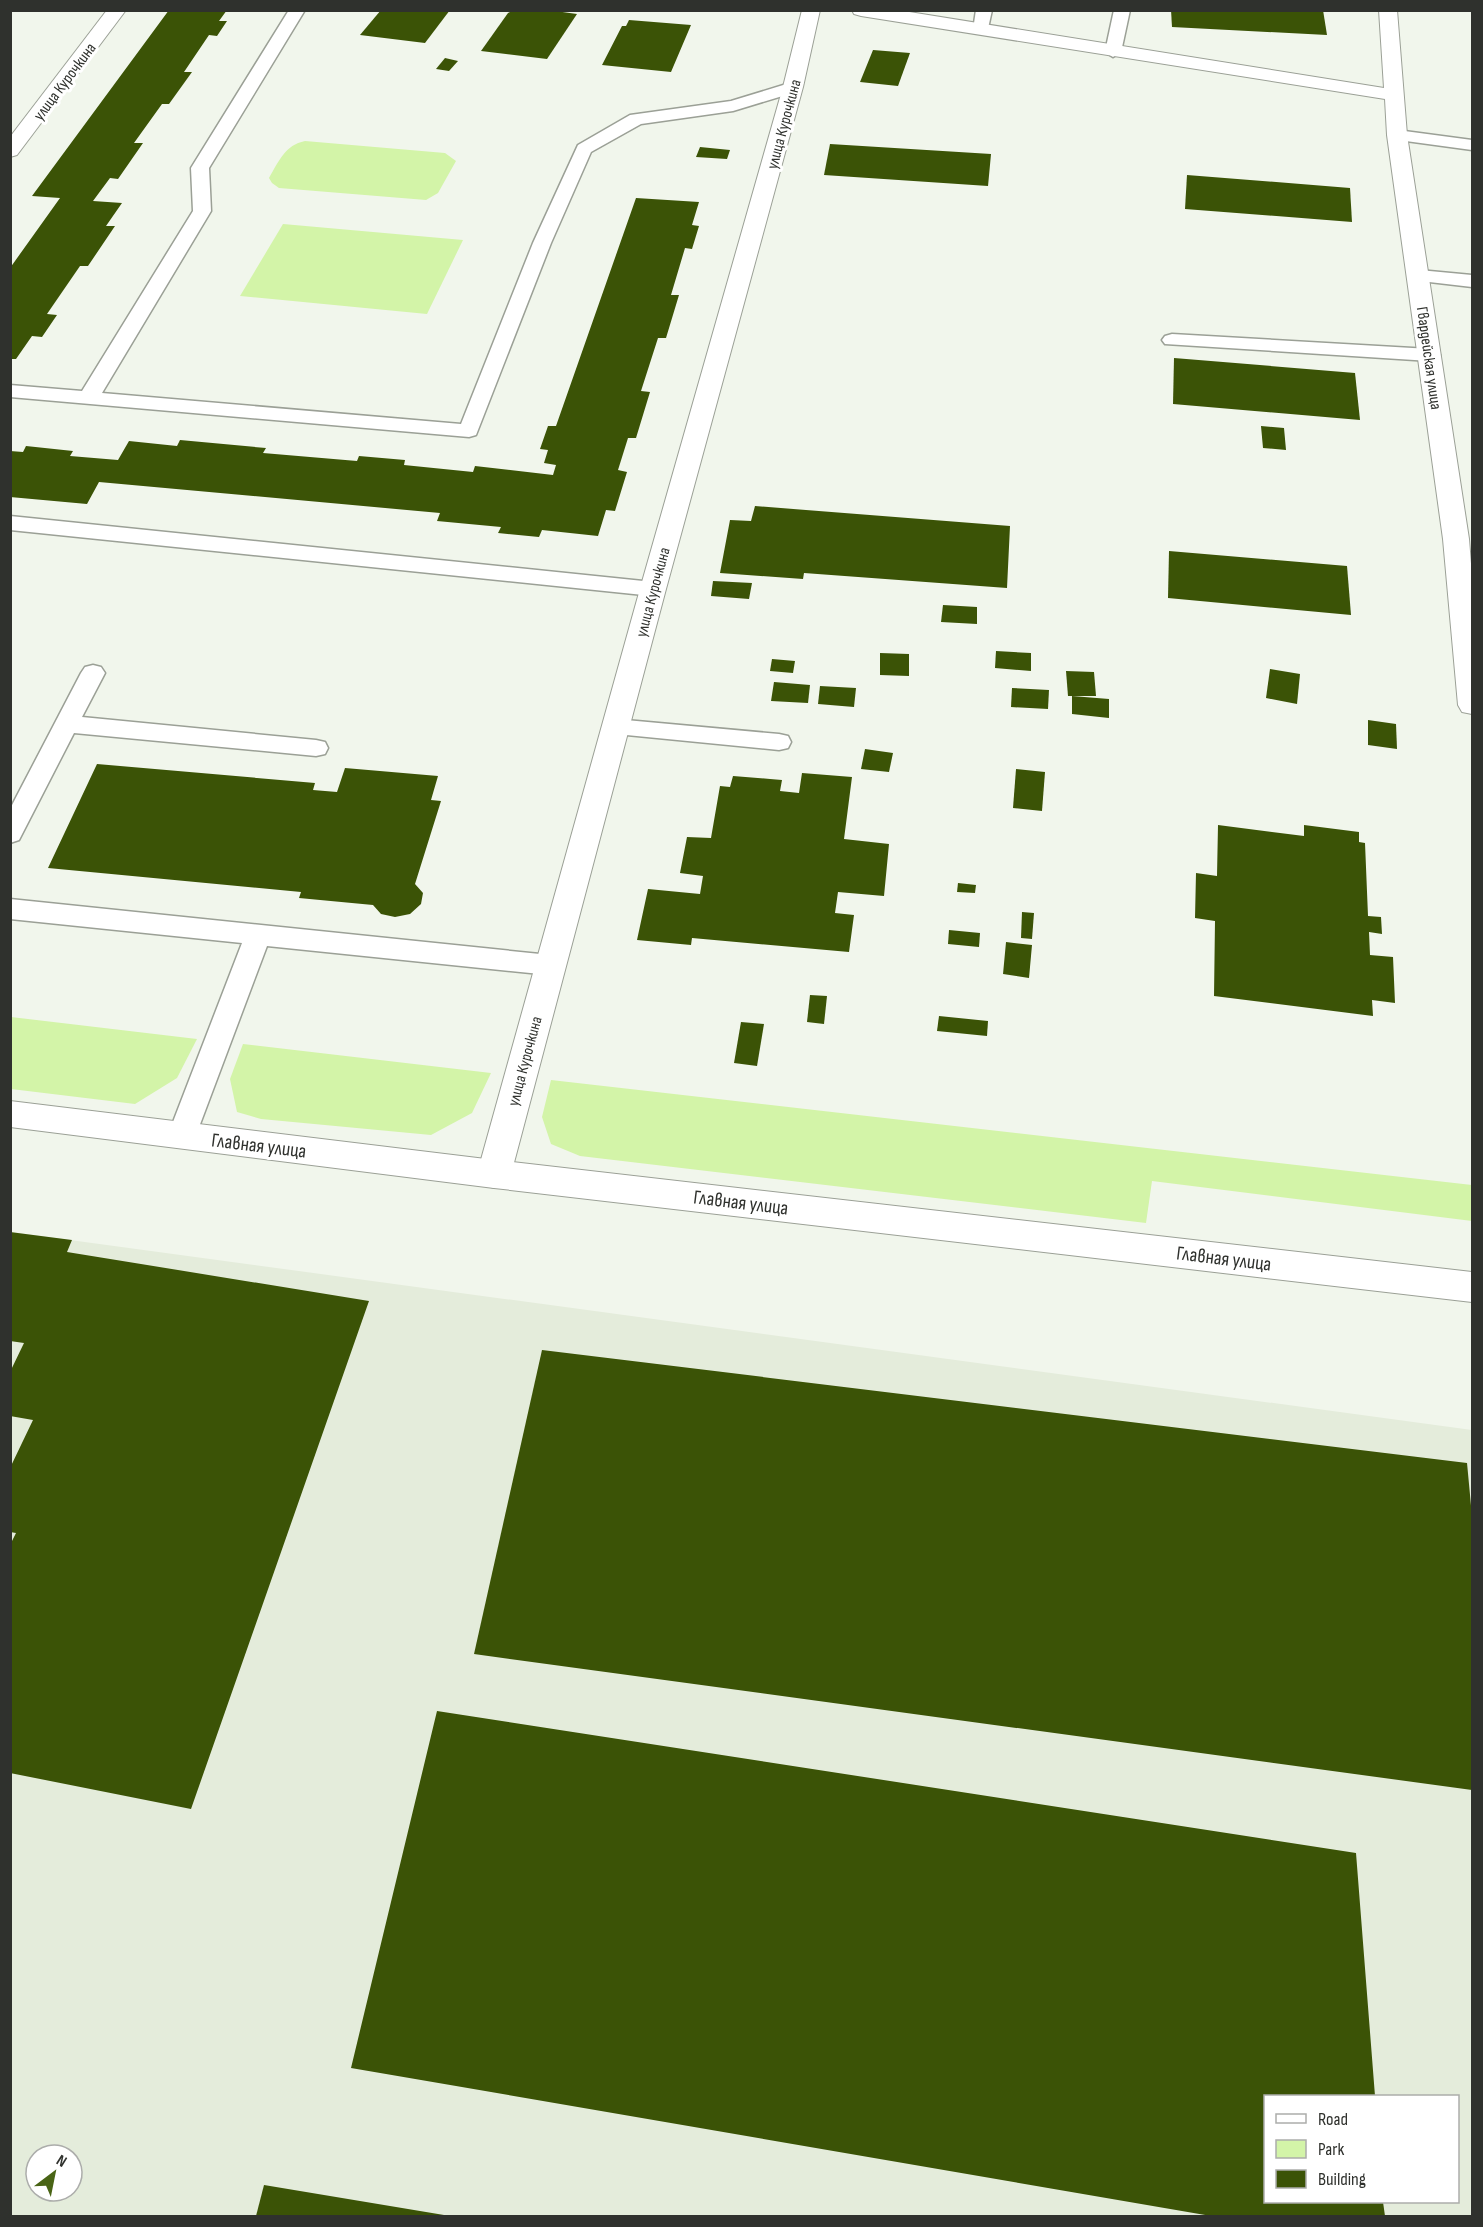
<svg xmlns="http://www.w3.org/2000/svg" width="1483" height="2227" viewBox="0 0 1483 2227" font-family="'Sofia Sans Condensed',sans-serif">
<rect width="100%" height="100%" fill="#f1f6ec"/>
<!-- built -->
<path fill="#e4ecdb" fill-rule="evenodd" d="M11,1232L1472,1430V2216H11ZM1266,2096H1458V2202H1266ZM36,2155H72V2191H36Z"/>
<!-- green -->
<g fill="#d3f4a8">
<path d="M305,141L445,153L456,161L438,193L426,200L279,188L272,183L269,178C279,161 285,145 305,141Z"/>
<polygon points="283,224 463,240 427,314 240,296"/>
<polygon points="11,1017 197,1039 177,1078 135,1104 11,1089"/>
<polygon points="243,1044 491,1073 472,1113 431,1135 261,1119 237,1112 230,1079"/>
<polygon points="551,1080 1472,1185 1472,1221 1152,1181 1146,1223 580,1156 551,1144 542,1117"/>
</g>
<!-- building -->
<g fill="#3b5306">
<polygon points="169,10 227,10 219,21 227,21 217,36 209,35 184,72 192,72 169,104 162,104 134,143 143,143 118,179 110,178 93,201 122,203 106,226 115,226 88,266 80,266 47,314 57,315 42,337 32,336 16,359 10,359 10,268 60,198 32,196"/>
<polygon points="381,10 450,10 425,43 360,35"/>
<polygon points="514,10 548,10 577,14 547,59 481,51 508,13"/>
<polygon points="1171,10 1323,10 1327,35 1172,27"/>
<polygon points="629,20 691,25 671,72 602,65 622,26 626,26"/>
<polygon points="873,50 910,53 898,86 860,82"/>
<polygon points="445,58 458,61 449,71 436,69"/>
<polygon points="830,144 991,154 988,186 824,175"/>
<polygon points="700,147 730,150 727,159 696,157"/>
<polygon points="1187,175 1350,188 1352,222 1185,209"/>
<polygon points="636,198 699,202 692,225 699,226 692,249 685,248 671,295 679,295 666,338 658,338 641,391 650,392 636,438 628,438 618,470 627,472 615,511 606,510 598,536 542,530 539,537 498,533 501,527 437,521 440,513 99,482 87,504 10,497 10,451 23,452 26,446 73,451 70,456 118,460 129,441 177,446 180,440 266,448 263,453 357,461 359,456 405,460 404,465 473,472 475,466 553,475 556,465 544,463 548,450 540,449 548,426 556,426"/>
<polygon points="1174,358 1355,373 1360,420 1173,404"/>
<polygon points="1261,426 1284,428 1286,450 1263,448"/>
<polygon points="755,506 1010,526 1007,588 804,573 803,579 720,573 730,520 751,521"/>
<polygon points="1169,551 1347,566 1351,615 1168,598"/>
<polygon points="713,581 752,583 749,599 711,596"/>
<polygon points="943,605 977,607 977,624 941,622"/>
<polygon points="996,651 1031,653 1031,671 995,668"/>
<polygon points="880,653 909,654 909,676 880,675"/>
<polygon points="772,659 795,661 793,673 770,671"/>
<polygon points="1270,669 1300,674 1297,704 1266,698"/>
<polygon points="1066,671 1094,672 1096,696 1068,696"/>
<polygon points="774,682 810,685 808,703 771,701"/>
<polygon points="820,686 856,688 854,707 818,704"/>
<polygon points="1012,688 1049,690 1048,709 1011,707"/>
<polygon points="1072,696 1109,699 1109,718 1072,714"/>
<polygon points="1368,720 1396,724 1397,749 1368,745"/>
<polygon points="865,749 893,753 889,772 861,769"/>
<polygon points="97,764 315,783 313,790 337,792 345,768 438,776 431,800 441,801 415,884 423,893 421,904 410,914 395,917 381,914 373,905 299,898 301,892 48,868"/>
<polygon points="1016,769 1045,772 1042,811 1013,808"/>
<polygon points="802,773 852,777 844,839 889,844 884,896 838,892 835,913 854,915 849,952 692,938 691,945 637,940 648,889 700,894 703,876 680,873 687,837 711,838 720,786 730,787 733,776 770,779 782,780 780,791 799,793"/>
<polygon points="1218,825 1304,836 1304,825 1359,832 1359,842 1365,843 1368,916 1381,917 1382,934 1369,932 1370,955 1393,957 1395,1003 1372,1000 1373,1016 1214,996 1215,921 1195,918 1196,873 1217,876"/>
<polygon points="958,883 976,885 975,893 957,892"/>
<polygon points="1022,912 1034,913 1032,939 1021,938"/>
<polygon points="949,930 980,933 979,947 948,944"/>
<polygon points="1006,942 1032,945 1029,978 1003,974"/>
<polygon points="810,995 827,996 824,1024 807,1022"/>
<polygon points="939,1016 988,1021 987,1036 937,1031"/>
<polygon points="741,1022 764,1024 757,1066 734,1063"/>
<polygon points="10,1232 72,1240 67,1252 369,1301 191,1809 10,1773 10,1545 16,1533 10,1532 10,1468 33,1420 10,1416 10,1372 24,1343 10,1341"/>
<polygon points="542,1350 1467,1463 1472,1516 1472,1790 474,1654"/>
<polygon points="437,1711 1356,1853 1375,2096 1266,2096 1266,2202 1383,2202 1385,2216 1211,2216 351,2068"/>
<polygon points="264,2185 444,2215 444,2216 256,2216"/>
</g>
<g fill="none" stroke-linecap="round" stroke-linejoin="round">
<!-- service casing -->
<g stroke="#9ba096" stroke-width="3">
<g id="service">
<polygon points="289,10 305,10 209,168 211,211 102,393 461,424 533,243 578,145 630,115 731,101 793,82 801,87 799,91 733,111 641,124 591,152 551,243 476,435 469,437 10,397 10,385 82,391 193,211 191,168"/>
<polygon points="976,10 992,10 987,33 975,33 973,30"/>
<polygon points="1114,10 1130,10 1121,52 1113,57 1105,52"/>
<polygon points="1397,130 1472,140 1472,150 1391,139 1388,135 1391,131"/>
<polygon points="1419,270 1472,275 1472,287 1412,280 1410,276 1412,272"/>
<polygon points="1172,334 1430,349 1437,351 1440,355 1437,359 1430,361 1165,344 1162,340 1165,336"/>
<polygon points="10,516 653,582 661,584 664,589 661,594 653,596 10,530"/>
<polygon points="93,665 101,667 105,673 82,717 316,740 325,742 328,748 325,754 316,756 74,733 19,840 10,843 10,809 81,673 85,667"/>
<polygon points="615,719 779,734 788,736 791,742 788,748 779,750 606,733 603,727 606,721"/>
<polygon points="10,899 550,955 559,958 563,965 559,972 550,975 267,946 196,1135 192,1143 182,1147 172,1143 168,1135 242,943 10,919"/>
</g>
</g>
<!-- minor casing -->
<g stroke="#9ba096" stroke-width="2">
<g id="minor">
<polygon points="107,10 126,10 17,155 10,157 10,137"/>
<polygon points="802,10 820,10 803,87 666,589 511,1174 506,1184 494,1188 482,1184 477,1174 640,589 783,87"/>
<polygon points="852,10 897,10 1384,88 1379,10 1397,10 1407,135 1469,539 1472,576 1472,714 1462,712 1458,705 1443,539 1387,135 1385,99 861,16 854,14"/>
</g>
</g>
<!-- tertiary casing -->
<g stroke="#9ba096" stroke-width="2">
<polygon id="tertiary" points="10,1101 494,1160 1472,1272 1472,1302 494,1188 10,1127"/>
</g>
<!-- service -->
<use href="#service" fill="#fff" fill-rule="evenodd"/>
<!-- minor -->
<use href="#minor" fill="#fff" fill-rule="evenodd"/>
<!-- tertiary -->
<use href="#tertiary" fill="#fff" fill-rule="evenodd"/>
</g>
<g text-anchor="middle" stroke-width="6" stroke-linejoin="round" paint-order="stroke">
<!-- far-street labels -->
<g font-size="16" fill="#2f312d" stroke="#fff">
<text transform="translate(64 81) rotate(-53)" y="6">улица Курочкина</text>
<text transform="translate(783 124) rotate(-75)" y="6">улица Курочкина</text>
<text transform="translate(1430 358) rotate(82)" y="6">Гвардейская улица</text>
<text transform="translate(652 592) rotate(-75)" y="6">улица Курочкина</text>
<text transform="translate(524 1061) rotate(-75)" y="6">улица Курочкина</text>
</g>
<!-- street labels -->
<g font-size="20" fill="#2f312d" stroke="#fff">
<text transform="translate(259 1145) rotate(7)" y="7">Главная улица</text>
<text transform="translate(741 1202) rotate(7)" y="7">Главная улица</text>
<text transform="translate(1224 1258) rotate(7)" y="7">Главная улица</text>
</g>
</g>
<!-- border -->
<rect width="1483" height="2227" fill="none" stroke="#2f312d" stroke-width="24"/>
<!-- legend -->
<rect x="1264" y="2095" width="195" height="108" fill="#ffffff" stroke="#acadab" stroke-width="1.5"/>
<rect x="1276" y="2114" width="30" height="9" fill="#ffffff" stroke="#acadab" stroke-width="1.5"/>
<text x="1318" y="2125" font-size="18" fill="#2f312d">Road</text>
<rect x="1276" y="2140" width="30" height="18" fill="#d3f4a8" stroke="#acadab" stroke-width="1.5"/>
<text x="1318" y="2155" font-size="18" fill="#2f312d">Park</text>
<rect x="1276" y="2170" width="30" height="18" fill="#3b5306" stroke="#acadab" stroke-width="1.5"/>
<text x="1318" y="2185" font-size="18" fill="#2f312d">Building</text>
<!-- north arrow -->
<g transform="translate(54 2173) rotate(32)"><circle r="28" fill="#ffffff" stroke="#acadab" stroke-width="1.5"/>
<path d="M0-4.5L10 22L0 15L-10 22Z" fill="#496415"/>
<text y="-9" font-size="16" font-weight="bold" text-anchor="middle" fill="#2f312d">N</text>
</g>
</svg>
